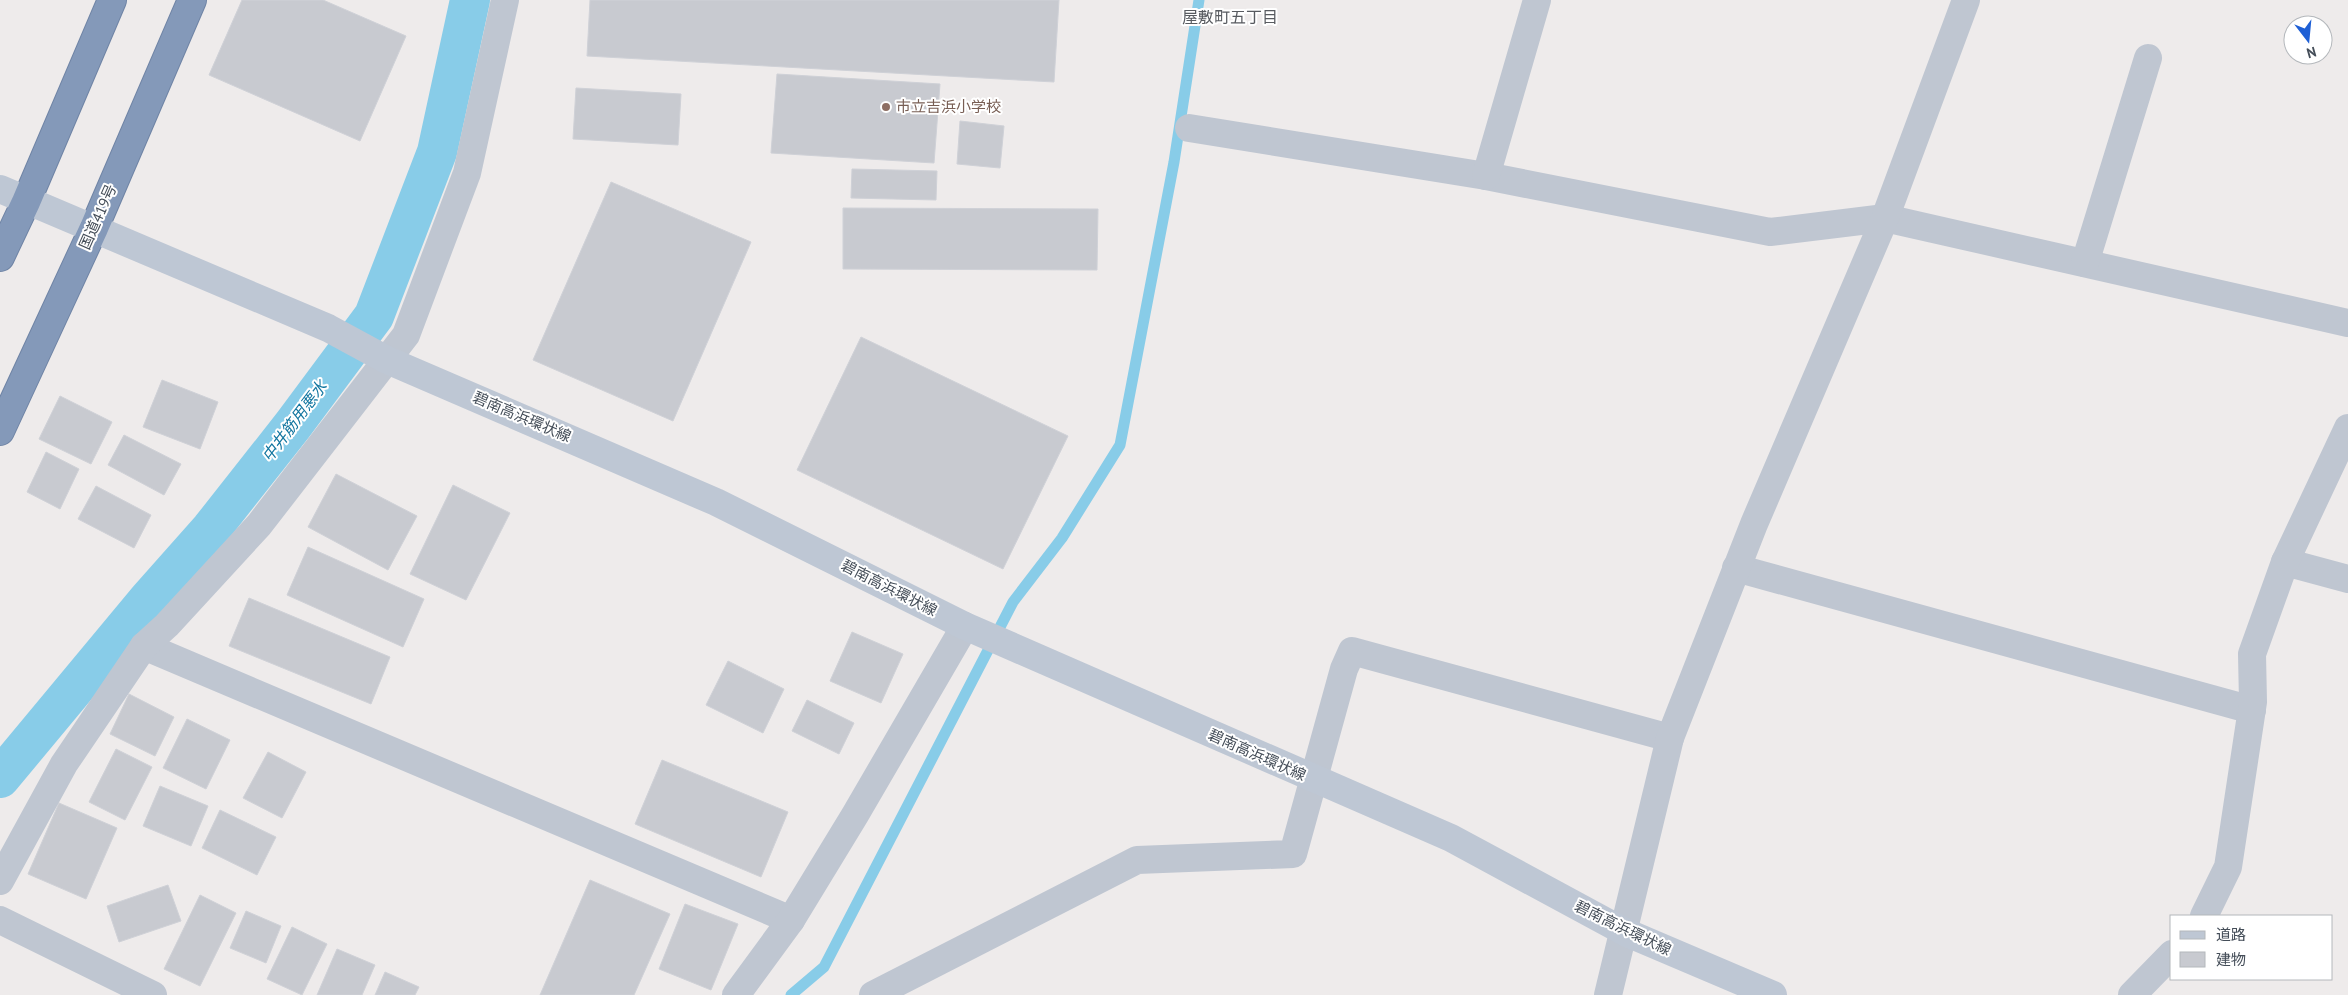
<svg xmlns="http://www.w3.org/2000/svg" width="2348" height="995" viewBox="0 0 2348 995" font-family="'PT Sans','Noto Sans JP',sans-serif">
<rect width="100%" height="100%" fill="#eeebeb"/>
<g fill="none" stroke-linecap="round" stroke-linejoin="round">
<!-- stream -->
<polyline stroke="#88cce8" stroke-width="11" points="791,995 824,967 1013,602 1062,538 1120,445 1174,162 1199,0"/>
<!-- canal -->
<polyline stroke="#88cce8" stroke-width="40" points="0,778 148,600 211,529 293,425 374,316 437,152 470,0"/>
</g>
<!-- building -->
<g fill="#c8cad0" stroke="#cfd1d7">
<polygon points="242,0 323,0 406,36 360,141 209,75"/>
<polygon points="590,0 1059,0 1054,82 587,56"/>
<polygon points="777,74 940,84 934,163 771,153"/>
<polygon points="576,88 681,94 678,145 573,139"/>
<polygon points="960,121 1004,126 1000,168 957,164"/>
<polygon points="852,169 937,171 936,200 851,198"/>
<polygon points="611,182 751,242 673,421 533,360"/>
<polygon points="843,208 1098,209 1097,270 843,269"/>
<polygon points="861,337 1068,436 1003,569 797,470"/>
<polygon points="162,380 218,402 200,449 143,427"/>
<polygon points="60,396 112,422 91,464 39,439"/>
<polygon points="124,435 181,464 164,495 108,465"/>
<polygon points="46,452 79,469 60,509 27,492"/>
<polygon points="336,474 417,516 388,570 308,527"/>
<polygon points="453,485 510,513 466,600 410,574"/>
<polygon points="96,486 151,515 134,548 78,519"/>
<polygon points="308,547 424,599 403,647 287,595"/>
<polygon points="249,598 390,657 371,704 229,646"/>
<polygon points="852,632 903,654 881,703 830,681"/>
<polygon points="728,661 784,689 763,733 706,705"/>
<polygon points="129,694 174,717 155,756 110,734"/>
<polygon points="807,700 854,723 839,754 792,731"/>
<polygon points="187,719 230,740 206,789 163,768"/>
<polygon points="116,749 152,767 125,820 89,802"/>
<polygon points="268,752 306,772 282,818 243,798"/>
<polygon points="662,760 788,812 761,877 635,824"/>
<polygon points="160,786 208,806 191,846 143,826"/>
<polygon points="59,803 117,828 86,899 28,874"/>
<polygon points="220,810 276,837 257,875 202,848"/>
<polygon points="590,880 670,914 634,995 540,995"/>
<polygon points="168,885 181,921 119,942 107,906"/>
<polygon points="200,895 236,913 200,986 164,969"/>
<polygon points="685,904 738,924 711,990 659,969"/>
<polygon points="246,911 281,926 266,963 230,948"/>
<polygon points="292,927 327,944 302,995 267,979"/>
<polygon points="337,949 375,965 362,995 317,995"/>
<polygon points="385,972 419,987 415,995 375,995"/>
</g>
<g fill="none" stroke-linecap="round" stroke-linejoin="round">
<!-- highway casing -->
<g stroke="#6f84a5" stroke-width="30">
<g id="highway">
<polyline points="0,257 26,202 112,0"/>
<polyline points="0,431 94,228 192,0"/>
</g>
</g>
<!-- street -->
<g stroke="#bfc6d1" stroke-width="28">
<polyline points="1189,128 1486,176 1770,232 1885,218 2348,323"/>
<polyline points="1486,176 1537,0"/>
<polyline points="2085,263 2148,58"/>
<polyline points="2285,562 2348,579"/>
<polyline points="1736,568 2252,710"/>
<polyline points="144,646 791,920"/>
<polyline points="0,881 64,764 144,646 167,625 259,525 406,335 467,173 505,0"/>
<polyline points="2204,916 2228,867 2253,702 2252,654 2285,562 2348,428"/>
<polyline points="0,920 153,995"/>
<polyline points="736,995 791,920 855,815 965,626"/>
<polyline points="873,995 1137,860 1293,854 1344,669 1352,651 1670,738"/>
<polyline points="1608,995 1670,738 1754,524 1885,218 1966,0"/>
<polyline points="2132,995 2172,954"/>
</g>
<!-- secondary -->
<polyline stroke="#bec7d4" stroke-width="28" points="0,189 328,328 387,360 716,502 965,626 1451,838 1625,932 1773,995"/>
<!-- highway -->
<use href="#highway" stroke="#8499b9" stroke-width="28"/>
</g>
<!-- markers -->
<circle fill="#8d6e63" stroke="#fff" stroke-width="2" cx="886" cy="107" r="5"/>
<g text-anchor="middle" stroke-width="4" stroke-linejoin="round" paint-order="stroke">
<!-- education labels -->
<g font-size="15" fill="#785e54" stroke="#fff" text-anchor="start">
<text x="896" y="112">市立吉浜小学校</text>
</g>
<!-- street labels -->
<g font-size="15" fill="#444d58" stroke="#fff">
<text transform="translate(98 217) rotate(-66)" y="5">国道419号</text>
<text transform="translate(522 417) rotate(23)" y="5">碧南高浜環状線</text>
<text transform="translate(889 588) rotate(27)" y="5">碧南高浜環状線</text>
<text transform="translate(1257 755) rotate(24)" y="5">碧南高浜環状線</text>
<text transform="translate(1623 928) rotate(26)" y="5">碧南高浜環状線</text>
</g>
<!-- neighbourhood labels -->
<g font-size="16" fill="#585b60" stroke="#fff">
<text x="1230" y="23">屋敷町五丁目</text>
</g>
<!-- water labels -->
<g font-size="16" font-style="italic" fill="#11759f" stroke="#fff">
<text transform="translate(294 421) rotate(-53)" y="6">中井筋用悪水</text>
</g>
</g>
<!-- legend -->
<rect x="2170" y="915" width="162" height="65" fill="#ffffff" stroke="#b4b8bc"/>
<rect x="2180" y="931" width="25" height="8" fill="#bec7d4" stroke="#b4b8bc"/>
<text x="2216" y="940" font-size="15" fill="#444d58">道路</text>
<rect x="2180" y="952" width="25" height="15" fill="#c8cad0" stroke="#b4b8bc"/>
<text x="2216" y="965" font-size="15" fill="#444d58">建物</text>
<!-- north arrow -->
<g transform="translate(2308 40) rotate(164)"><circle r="24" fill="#ffffff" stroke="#b4b8bc"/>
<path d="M0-4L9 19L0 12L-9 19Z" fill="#1e5fd5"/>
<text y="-8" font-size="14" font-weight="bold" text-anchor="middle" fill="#444d58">N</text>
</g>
</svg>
